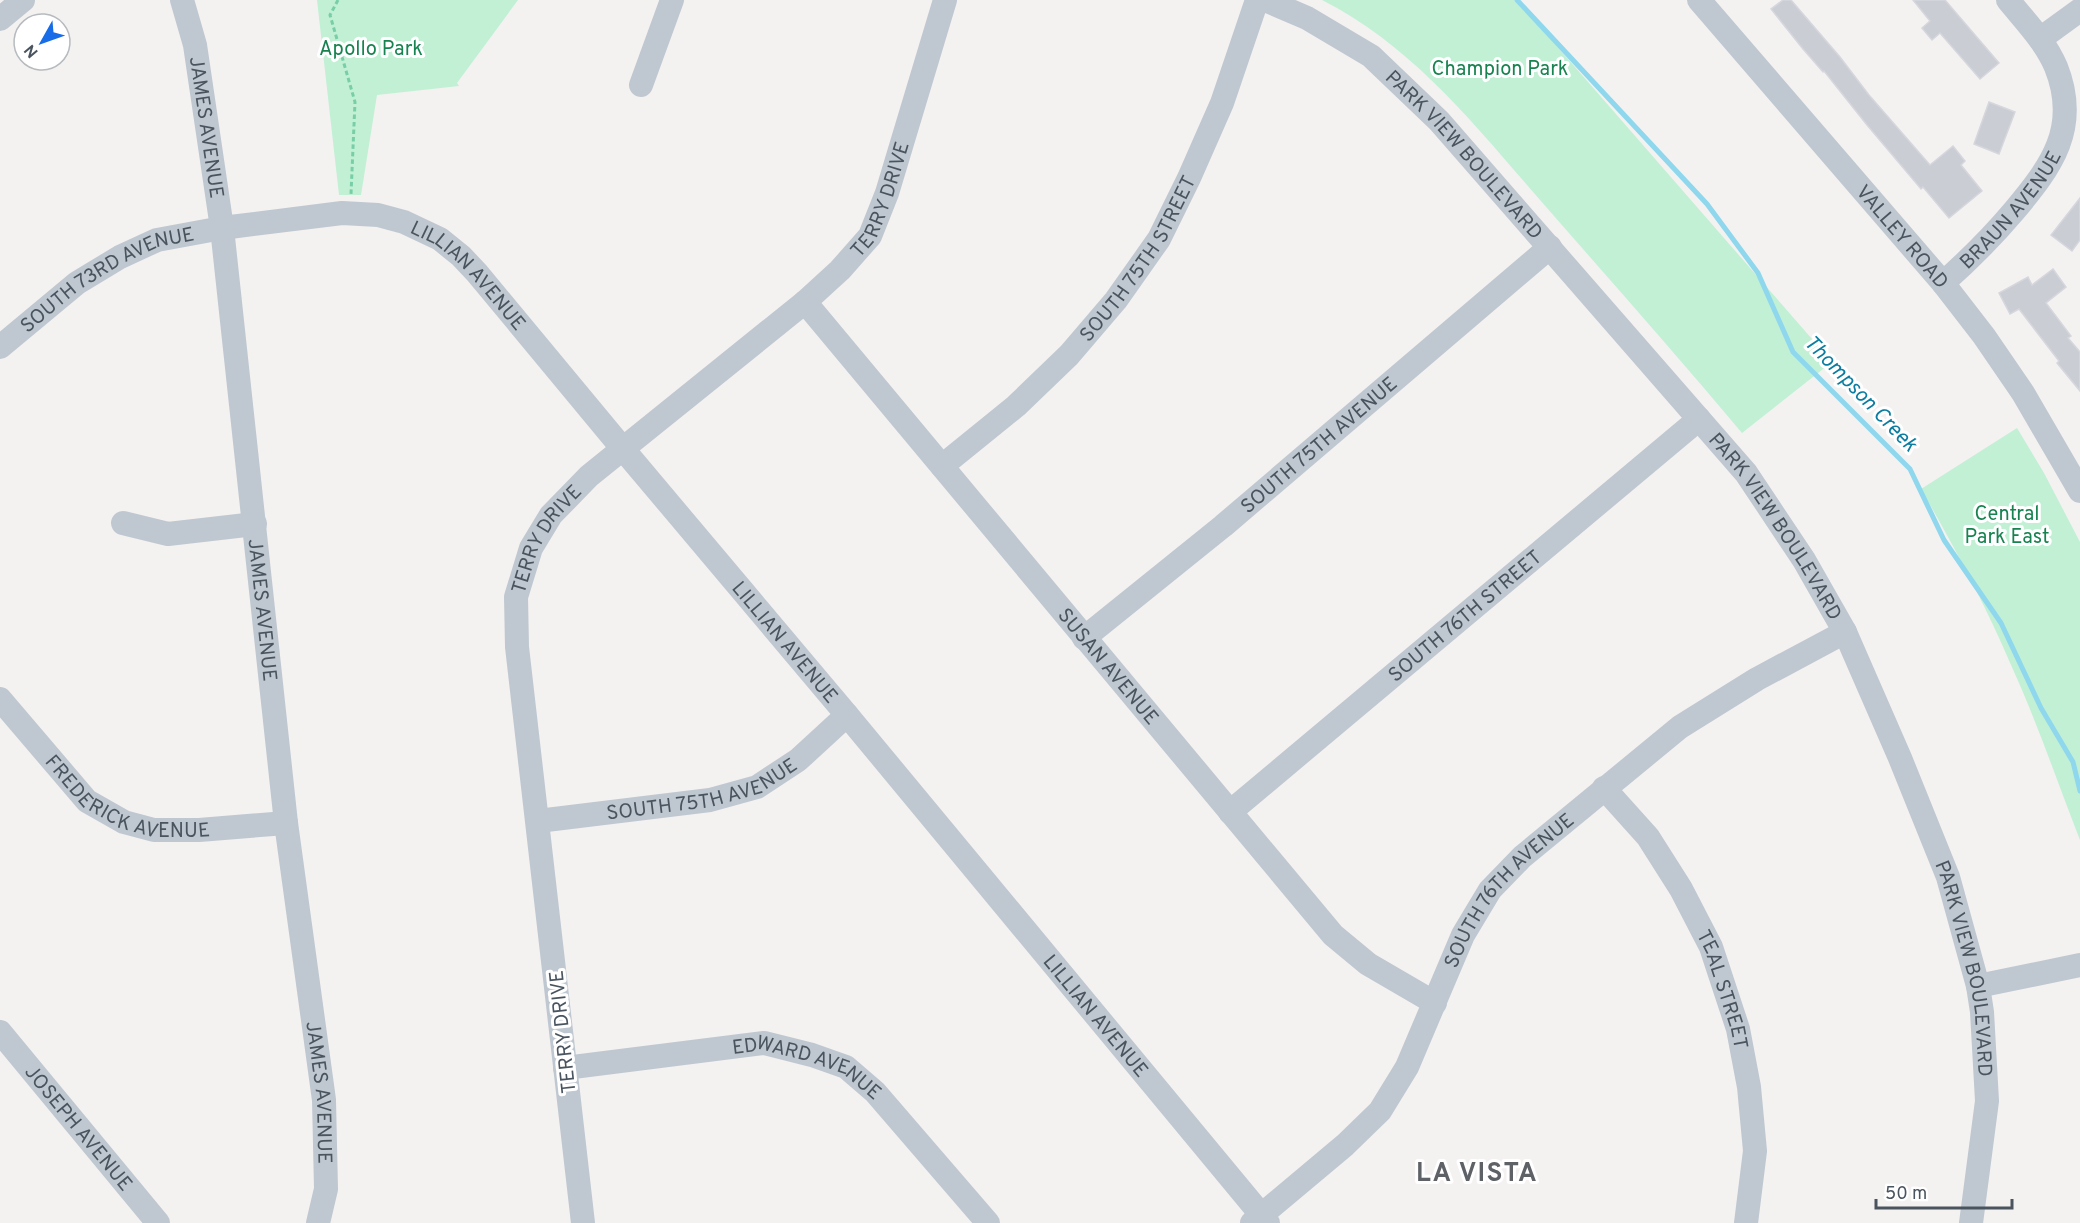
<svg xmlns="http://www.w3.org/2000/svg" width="2080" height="1223" viewBox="0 0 2080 1223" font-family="Overpass,sans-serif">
<rect width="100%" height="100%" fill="#f4f1f1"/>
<!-- green -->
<g fill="#c1f0d5">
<polygon points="317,0 518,0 457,83 459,86 377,95 361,195 339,195"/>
<path d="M1322,0H1514L1541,28L1832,362L1742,433C1681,360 1617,288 1554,216C1484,137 1419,49 1322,0Z"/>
<path d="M2017,428L2044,473L2080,542V840C2057,781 2037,722 2011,665C1985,604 1954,546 1921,489Z"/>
</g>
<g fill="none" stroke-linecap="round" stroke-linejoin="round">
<!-- stream -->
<polyline stroke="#8ed7ed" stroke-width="5" points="1517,0 1707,204 1758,273 1793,352 1910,469 1944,540 2001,623 2041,708 2073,762 2080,791"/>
</g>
<!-- building -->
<g fill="#cbcdd4" stroke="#d5d7dd" stroke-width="1.5">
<polygon points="1783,0 1791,0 1840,57 1869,95 1930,165 1953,146 1965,161 1961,165 1982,191 1949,218 1923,187 1921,189 1867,125 1824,71 1823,72 1803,49 1771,9"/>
<polygon points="1913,0 1945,0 1999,63 1980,79 1940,33 1932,40 1922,28 1930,21"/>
<polygon points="1989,102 2015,112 1999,154 1974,144"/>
<polygon points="2080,198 2080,240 2072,251 2051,235"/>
<polygon points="2053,269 2066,287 2046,303 2071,336 2068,338 2080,352 2080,391 2057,363 2059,361 2019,309 2010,314 1999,293 2028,277 2032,285"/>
</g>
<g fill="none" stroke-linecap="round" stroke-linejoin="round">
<!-- path -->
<polyline stroke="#78cfa7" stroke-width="3" stroke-dasharray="4.5 3" stroke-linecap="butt" points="338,0 330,15 355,102 351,194"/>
<!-- minor -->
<g stroke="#bfc8d0" stroke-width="24">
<path id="s1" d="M182,0L195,45L222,228L286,823L324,1100L326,1189L318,1223"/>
<path id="s2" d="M1265,0L1307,18L1371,56L1439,121L1746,473L1804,560L1845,632L1900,758L1948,877L1978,986L1982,1012L1987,1101L1971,1223"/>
<path id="s3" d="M1699,0L1943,283L1984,336L2023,393L2080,491"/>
<polyline points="0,19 23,0"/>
<polyline points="2040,39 2080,10"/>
<polyline points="641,85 672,0"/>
<path id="s4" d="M1943,283C1969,260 1992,237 2014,211C2052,166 2080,127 2056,67C2045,41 2025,21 2008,0"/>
<path id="s5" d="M805,302L1333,935L1368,964L1435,1003"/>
<path id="s6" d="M0,347L77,283L120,257L157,240L222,228L342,213L378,215L404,222L440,239L461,256L477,273L623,449L847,715L1268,1223"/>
<path id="s7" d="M942,466L1016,406L1069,355L1116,300L1159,239L1189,178L1222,103L1257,0"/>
<polyline points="123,523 168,534 255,524"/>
<path id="s8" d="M1084,638L1223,526L1550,247"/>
<path id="s9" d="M0,699L87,801L124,822L154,830H199L286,823"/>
<path id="s10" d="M1604,788L1648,837L1681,889L1711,947L1738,1029L1749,1087L1755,1151L1746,1223"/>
<path id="s11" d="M1230,812L1699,419"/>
<path id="s12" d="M538,821L710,800L757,787L798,760L847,715"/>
<polyline points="1978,986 2080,965"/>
<path id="s13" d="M0,1032L158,1223"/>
<path id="s14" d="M565,1068L764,1043L812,1055L846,1067L875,1092L988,1223"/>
<path id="s15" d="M583,1223L517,647L516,597L531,548L551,515L589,476L805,302L840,270L870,236L887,193L945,0"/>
<path id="s16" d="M1252,1223L1345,1145L1380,1111L1407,1067L1463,935L1490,890L1522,857L1680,727L1757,679L1845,632"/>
</g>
</g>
<g text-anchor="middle" stroke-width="6" stroke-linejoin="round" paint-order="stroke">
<!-- park labels -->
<g font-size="20" fill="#178350" stroke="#fff">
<text x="371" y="55">Apollo Park</text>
<text x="1500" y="75">Champion Park</text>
<text x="2007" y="520">Central<tspan x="2007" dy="23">Park East</tspan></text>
</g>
<!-- street labels -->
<g font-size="20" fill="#49545f" stroke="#fff">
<text dy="7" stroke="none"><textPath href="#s1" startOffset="130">JAMES AVENUE</textPath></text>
<text dy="7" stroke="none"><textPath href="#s2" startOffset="256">PARK VIEW BOULEVARD</textPath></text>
<text dy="7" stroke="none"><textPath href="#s15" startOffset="1182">TERRY DRIVE</textPath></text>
<text dy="7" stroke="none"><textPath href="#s4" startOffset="100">BRAUN AVENUE</textPath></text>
<text dy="7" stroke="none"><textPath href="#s3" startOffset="312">VALLEY ROAD</textPath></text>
<text dy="7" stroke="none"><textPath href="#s7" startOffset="288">SOUTH 75TH STREET</textPath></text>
<text dy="7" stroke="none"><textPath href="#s6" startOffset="526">LILLIAN AVENUE</textPath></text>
<text dy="7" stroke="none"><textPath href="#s6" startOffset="129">SOUTH 73RD AVENUE</textPath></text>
<text dy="7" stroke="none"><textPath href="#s8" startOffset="304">SOUTH 75TH AVENUE</textPath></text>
<text dy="7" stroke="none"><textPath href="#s2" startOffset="742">PARK VIEW BOULEVARD</textPath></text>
<text dy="7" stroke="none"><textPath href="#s15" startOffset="696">TERRY DRIVE</textPath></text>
<text dy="7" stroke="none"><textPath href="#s1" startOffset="616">JAMES AVENUE</textPath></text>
<text dy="7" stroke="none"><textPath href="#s11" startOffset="306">SOUTH 76TH STREET</textPath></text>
<text dy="7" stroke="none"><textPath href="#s6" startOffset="1012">LILLIAN AVENUE</textPath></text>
<text dy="7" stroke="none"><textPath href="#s5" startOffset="474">SUSAN AVENUE</textPath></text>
<text dy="7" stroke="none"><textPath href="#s12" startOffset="168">SOUTH 75TH AVENUE</textPath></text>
<text dy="7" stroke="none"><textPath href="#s9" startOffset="170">FREDERICK AVENUE</textPath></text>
<text dy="7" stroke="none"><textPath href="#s16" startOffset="429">SOUTH 76TH AVENUE</textPath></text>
<text dy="7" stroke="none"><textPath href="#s2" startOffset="1228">PARK VIEW BOULEVARD</textPath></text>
<text dy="7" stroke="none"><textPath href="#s10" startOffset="237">TEAL STREET</textPath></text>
<text dy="7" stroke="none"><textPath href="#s6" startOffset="1498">LILLIAN AVENUE</textPath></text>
<text transform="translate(562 1032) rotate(-96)" y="7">TERRY DRIVE</text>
<text dy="7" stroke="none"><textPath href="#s14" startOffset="249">EDWARD AVENUE</textPath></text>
<text dy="7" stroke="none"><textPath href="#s1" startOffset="1102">JAMES AVENUE</textPath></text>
<text dy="7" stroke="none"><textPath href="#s13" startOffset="124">JOSEPH AVENUE</textPath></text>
</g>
<!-- water labels -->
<g font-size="21" font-style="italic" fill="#0c7da0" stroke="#fff">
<text transform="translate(1861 393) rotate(46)" y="7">Thompson Creek</text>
</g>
<!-- district labels -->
<g font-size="26" font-weight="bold" letter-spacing="1.5" fill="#5e6166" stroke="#fff">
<text x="1477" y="1181">LA VISTA</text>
</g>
</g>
<!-- north arrow -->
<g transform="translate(42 42) rotate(230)"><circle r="28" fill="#ffffff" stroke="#b6bbbf" stroke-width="1.5"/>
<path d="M0-4.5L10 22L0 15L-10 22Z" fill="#186ce7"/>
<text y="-9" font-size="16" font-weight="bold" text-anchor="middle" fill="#49545f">N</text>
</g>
<!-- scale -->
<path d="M1876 1199v9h136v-9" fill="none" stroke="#49545f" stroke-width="3"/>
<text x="1885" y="1199" font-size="18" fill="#49545f" stroke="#ffffff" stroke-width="4.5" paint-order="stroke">50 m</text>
</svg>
